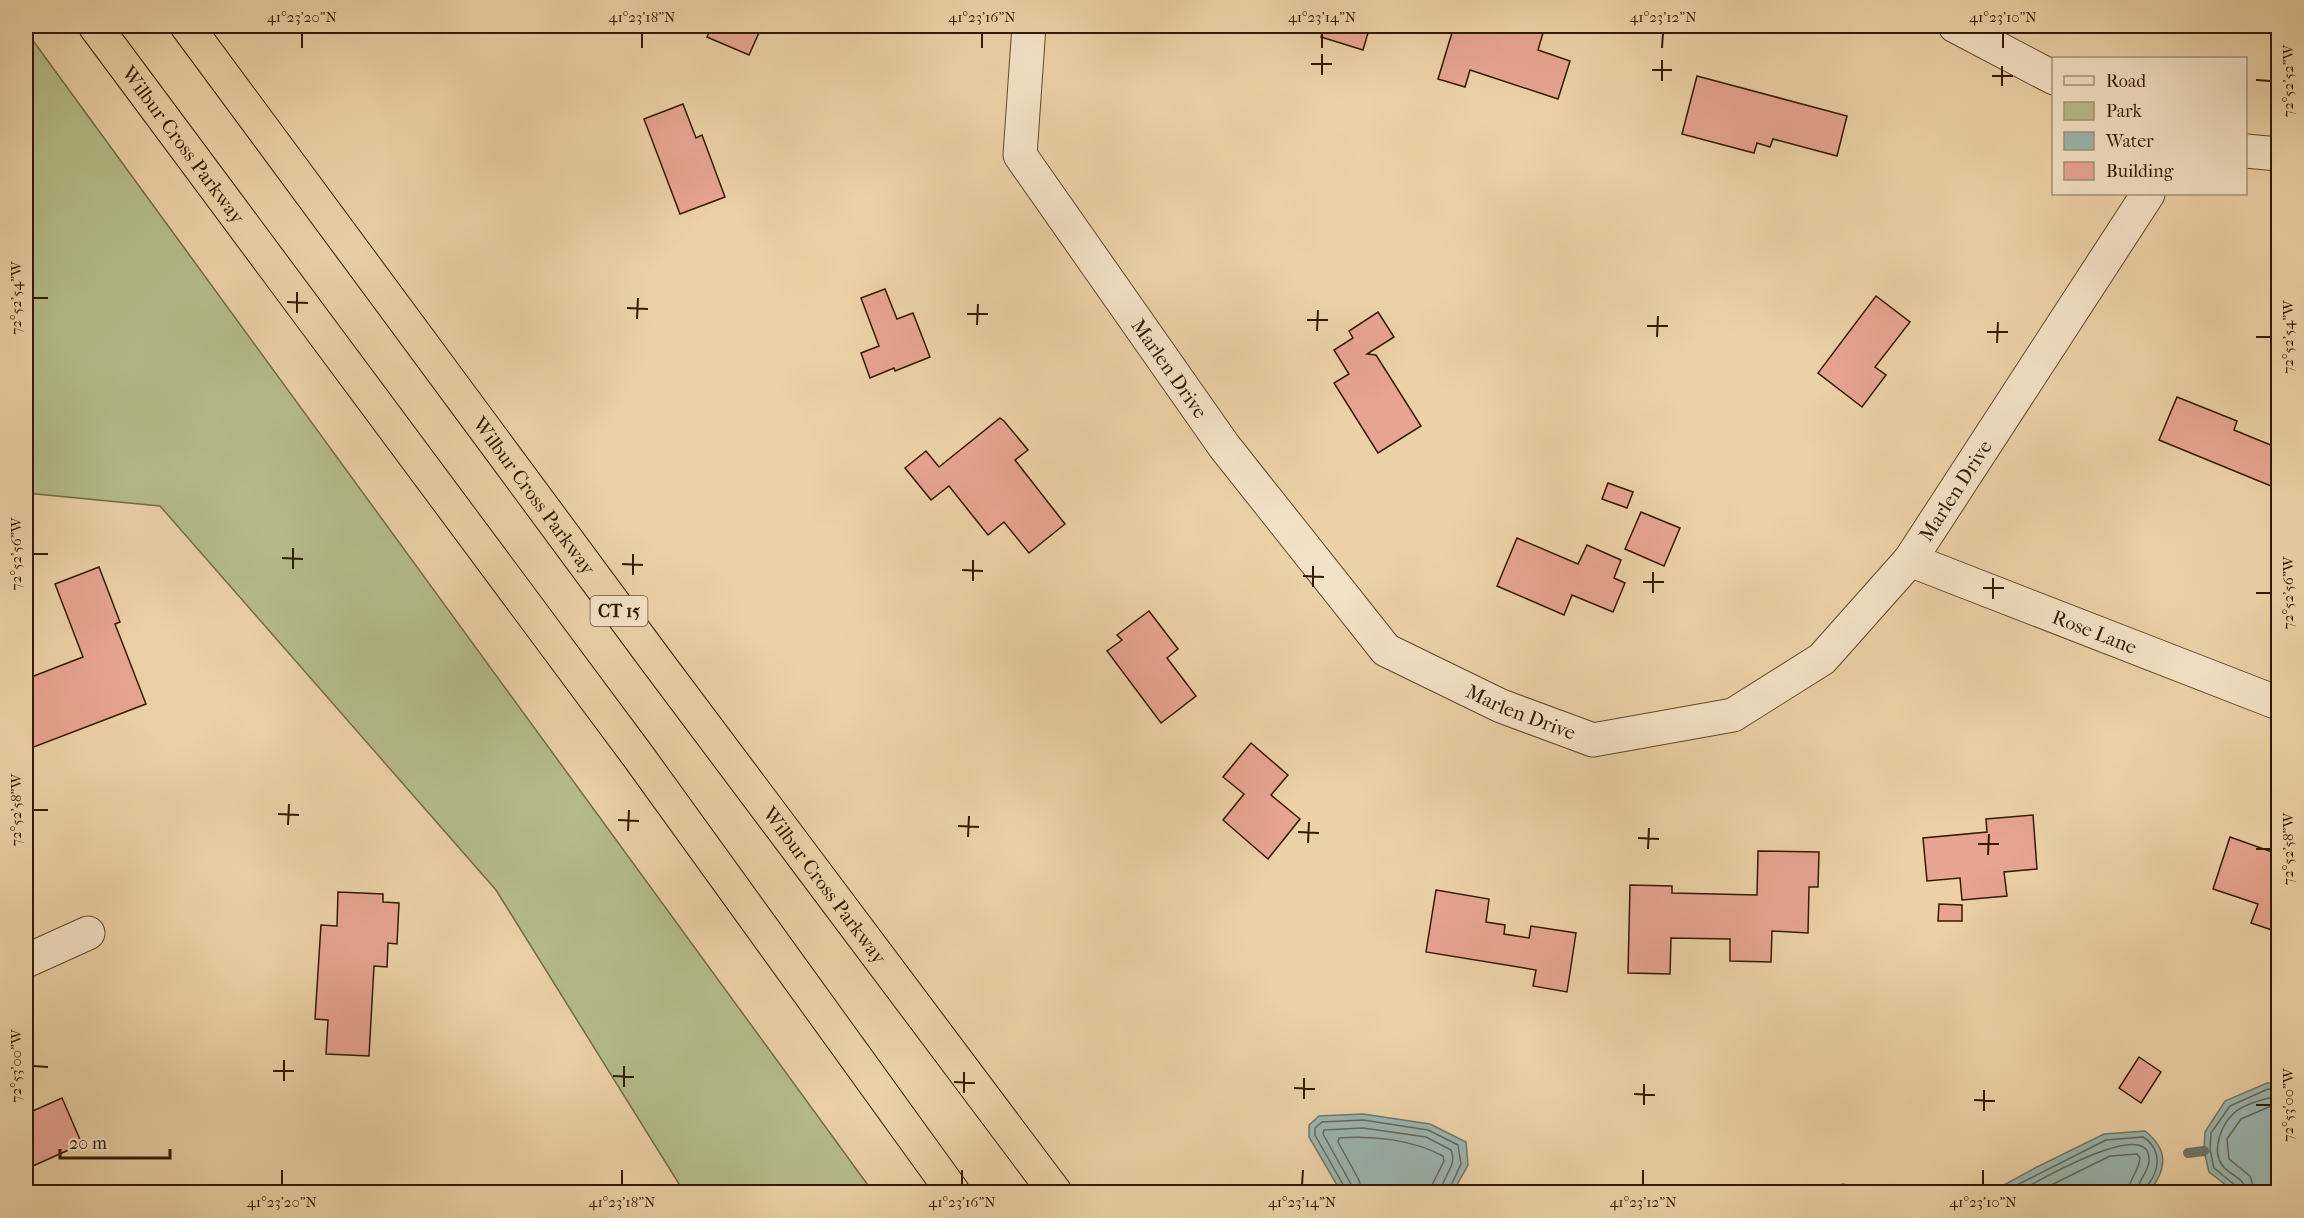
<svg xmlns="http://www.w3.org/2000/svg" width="2304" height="1218" viewBox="0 0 2304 1218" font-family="'IM FELL French Canon',serif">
<rect width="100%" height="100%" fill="#ecd1a6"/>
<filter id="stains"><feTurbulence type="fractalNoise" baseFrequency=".00333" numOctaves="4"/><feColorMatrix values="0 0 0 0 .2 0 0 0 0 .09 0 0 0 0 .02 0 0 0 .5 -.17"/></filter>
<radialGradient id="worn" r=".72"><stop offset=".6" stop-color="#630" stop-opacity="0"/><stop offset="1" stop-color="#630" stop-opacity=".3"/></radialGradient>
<!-- green -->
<polygon fill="#b5bc88" stroke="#746b46" stroke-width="1.5" points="26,31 873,1192 684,1192 496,890 160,506 26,493"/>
<!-- water -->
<g fill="#9ab5af" stroke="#71776a" stroke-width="1.5">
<polygon points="2267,1083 2278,1084 2278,1192 2235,1192 2209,1172 2204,1151 2205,1132 2225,1101"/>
<polygon points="1363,1114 1430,1124 1466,1142 1468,1165 1453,1192 1341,1192 1309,1137 1309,1125 1319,1116"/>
<path d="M2145,1131C2169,1150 2167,1169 2149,1192H1991L2035,1168L2104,1134Z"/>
<polygon points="1843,1184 1877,1191 1881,1192 1813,1192"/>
</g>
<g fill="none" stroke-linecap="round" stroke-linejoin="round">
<!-- shore -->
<g stroke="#666859" stroke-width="1.5">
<polyline points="1346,1192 1345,1188 1315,1135 1315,1128 1322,1122 1363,1120 1428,1130 1458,1145 1461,1164 1448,1192"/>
<path d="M1353,1192L1351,1184L1323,1134L1324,1130L1363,1128L1426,1137L1451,1150C1458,1166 1442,1176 1441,1192"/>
<path d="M1362,1192L1359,1180L1338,1142L1339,1138C1373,1135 1413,1140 1443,1156L1444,1161L1433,1183L1432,1192"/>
<path d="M2003,1192L2106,1140L2143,1137C2156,1145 2161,1160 2154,1175C2151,1182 2146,1185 2145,1192"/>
<path d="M2018,1192C2036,1182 2138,1123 2148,1153C2153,1169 2138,1178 2137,1192"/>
<path d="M2037,1192L2110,1156L2137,1154L2140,1158C2139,1171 2129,1179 2128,1192"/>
<polyline points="2238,1192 2236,1186 2214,1168 2210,1150 2211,1133 2230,1106 2268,1089 2278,1090"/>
<path d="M2246,1192C2245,1177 2230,1176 2222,1165C2211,1149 2222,1124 2234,1113C2242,1105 2268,1097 2278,1097"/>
<polyline points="2255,1192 2250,1176 2229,1159 2227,1139 2241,1119 2271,1106 2278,1106"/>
</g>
<!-- stream -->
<polyline stroke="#71776a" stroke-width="10" points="2188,1153 2204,1151"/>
</g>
<!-- building -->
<g fill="#e7a491" stroke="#331a03" stroke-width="1.5">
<polygon points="712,26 762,26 749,55 707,37"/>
<polygon points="1324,26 1370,26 1363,50 1321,37"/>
<polygon points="1454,26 1545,26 1538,50 1570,61 1558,99 1470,70 1465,87 1438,79"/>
<polygon points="1697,76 1847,116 1837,156 1773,139 1770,147 1757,143 1754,153 1682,134"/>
<polygon points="683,104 696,138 702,135 725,197 680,214 644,119"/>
<polygon points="885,289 897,319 913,313 930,357 895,371 894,368 870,378 861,353 879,346 861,298"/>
<polygon points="1876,296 1910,322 1875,367 1886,375 1862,407 1818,373"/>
<polygon points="1378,312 1394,337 1367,354 1376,355 1421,426 1378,453 1334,383 1349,374 1334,350 1353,338 1349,331"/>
<polygon points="2177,397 2237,421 2234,430 2278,448 2278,466 2271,486 2159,440"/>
<polygon points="1000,418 1004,421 1028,450 1015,460 1065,524 1029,553 1004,522 988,535 949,486 931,500 905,468 926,451 939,467"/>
<polygon points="1608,483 1633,492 1627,508 1602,499"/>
<polygon points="1641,512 1680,528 1664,566 1625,549"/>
<polygon points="1517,538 1578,564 1587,545 1621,560 1614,578 1625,583 1613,612 1572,595 1564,615 1497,586"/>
<polygon points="99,567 120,622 115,624 146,704 26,750 26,679 83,657 55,584"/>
<polygon points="1149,611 1178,649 1167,658 1196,696 1161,723 1107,651 1122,640 1117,635"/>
<polygon points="1251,743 1288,775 1271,795 1300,819 1268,859 1223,820 1244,794 1223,777"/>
<polygon points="2033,815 2037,869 2004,872 2007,896 1962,900 1960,878 1927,881 1923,838 1987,832 1986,819"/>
<polygon points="2230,837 2278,854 2278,932 2251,923 2258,904 2213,889"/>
<polygon points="1758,851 1819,852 1818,887 1809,887 1808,933 1772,931 1771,962 1730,961 1730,939 1671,938 1670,974 1628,973 1630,885 1672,886 1672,893 1757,895"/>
<polygon points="1436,890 1489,899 1486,922 1505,925 1504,934 1529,938 1531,926 1576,933 1567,992 1533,986 1536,970 1426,952"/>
<polygon points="338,892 383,894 383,902 399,903 397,944 388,943 387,967 374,966 369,1056 326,1054 328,1020 315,1019 321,925 337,926"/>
<polygon points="1939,904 1962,905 1962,921 1938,921"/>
<polygon points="2139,1057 2161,1072 2141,1103 2119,1088"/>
<polygon points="62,1098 82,1144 26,1169 26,1114"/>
</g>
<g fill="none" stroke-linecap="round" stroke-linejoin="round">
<!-- street casing -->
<g stroke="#61482c" stroke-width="35">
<g id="street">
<path id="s1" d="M1029,26L1020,155L1224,446L1386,650L1501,706L1593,740L1733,715L1822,659L1910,560L2148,194"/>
<polyline points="1955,26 2054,78"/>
<polyline points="2246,151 2278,154"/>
<path id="s2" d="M1910,560L2278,703"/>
<polyline points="26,961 88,933"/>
</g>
</g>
<!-- highway casing -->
<g stroke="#331a03" stroke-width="35">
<g id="highway">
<path id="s3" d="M95,26L638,756L953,1192"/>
<path id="s4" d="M187,26L658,663L1055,1192"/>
</g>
</g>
<!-- street -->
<use href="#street" stroke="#f3e1c5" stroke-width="33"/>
<!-- highway -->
<use href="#highway" stroke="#ecd1a6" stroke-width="33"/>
</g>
<!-- ticks -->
<path fill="none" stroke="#331a03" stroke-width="2" d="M302,48V33M642,48V33M982,48V33M1322,48V33M1662,48L1663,33M2003,48V33M1311,64H1332M1652,70H1672M1322,75V54M1992,76H2013M2256,80L2271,81M1662,81V60M2002,86V66M33,298H48M287,302L308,303M627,308L648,309M297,313V292M967,314H988M637,319L638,298M1307,320H1328M977,325L978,304M1647,326H1668M1317,331L1318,310M1987,332H2008M1657,337L1658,316M2256,337H2271M1997,343L1998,322M33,554H48M282,558L303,559M622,564L643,565M293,569V548M962,570L983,571M633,575V554M1303,576L1324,577M973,581V560M1643,582H1664M1313,587V566M1983,588H2004M1653,593V572M2256,593H2271M1993,599V578M33,810H48M278,814L299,815M618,820L639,821M288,825L289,804M958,826L979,827M628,831L629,810M1298,832L1319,833M968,837L969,816M1638,838L1659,839M1308,843L1309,822M1978,844H1999M1648,849L1649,828M2256,849H2271M1988,855L1989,834M33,1066L48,1067M273,1071H294M613,1076L634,1077M284,1081V1060M954,1082L975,1083M624,1087V1066M1294,1088L1315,1089M964,1093V1072M1634,1094L1655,1095M1304,1099V1078M1974,1100L1995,1101M1644,1105V1084M2256,1105H2271M1984,1111V1090M282,1185V1170M622,1185V1170M962,1185V1170M1302,1185L1303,1170M1643,1185V1170M1983,1185V1170"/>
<g text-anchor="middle" stroke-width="4.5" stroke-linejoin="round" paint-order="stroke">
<!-- shield labels -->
<rect fill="#f3e1c5" stroke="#6d563d" stroke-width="1.5" x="590.5" y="596" width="57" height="30" rx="4.5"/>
<g font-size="18" font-weight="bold" fill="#331a03">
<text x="619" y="617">CT 15</text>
</g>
<!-- street labels -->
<g font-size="20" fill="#331a03" stroke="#f3e1c5">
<text dy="7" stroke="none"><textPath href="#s3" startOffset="148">Wilbur Cross Parkway</textPath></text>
<text dy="7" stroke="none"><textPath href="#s1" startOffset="390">Marlen Drive</textPath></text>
<text dy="7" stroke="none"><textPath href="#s1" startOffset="1434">Marlen Drive</textPath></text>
<text dy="7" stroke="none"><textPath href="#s4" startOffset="584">Wilbur Cross Parkway</textPath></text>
<text dy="7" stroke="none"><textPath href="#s2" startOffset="198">Rose Lane</textPath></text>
<text dy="7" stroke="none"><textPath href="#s1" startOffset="894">Marlen Drive</textPath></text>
<text dy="7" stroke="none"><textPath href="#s4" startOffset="1070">Wilbur Cross Parkway</textPath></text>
</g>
</g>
<!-- margin -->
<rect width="2304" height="1218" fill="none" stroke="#ecd1a6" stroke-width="66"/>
<!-- legend -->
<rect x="2052" y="57" width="195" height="138" fill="#f3e1c5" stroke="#a69177" stroke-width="1.5"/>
<rect x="2064" y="76" width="30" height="9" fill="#f3e1c5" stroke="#a69177" stroke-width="1.5"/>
<text x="2106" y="87" font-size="18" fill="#331a03">Road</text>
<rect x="2064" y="102" width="30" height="18" fill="#b5bc88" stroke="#a69177" stroke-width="1.5"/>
<text x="2106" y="117" font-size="18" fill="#331a03">Park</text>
<rect x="2064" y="132" width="30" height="18" fill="#9ab5af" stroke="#a69177" stroke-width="1.5"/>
<text x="2106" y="147" font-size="18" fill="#331a03">Water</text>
<rect x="2064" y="162" width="30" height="18" fill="#e7a491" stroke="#a69177" stroke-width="1.5"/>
<text x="2106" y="177" font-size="18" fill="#331a03">Building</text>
<!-- scale -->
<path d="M60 1149v9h110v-9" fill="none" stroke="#331a03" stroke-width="3"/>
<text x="69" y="1149" font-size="18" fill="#331a03" stroke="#f3e1c5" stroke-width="4.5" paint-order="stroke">20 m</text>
<rect x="33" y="33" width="2238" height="1152" fill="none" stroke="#331a03" stroke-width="2"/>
<g font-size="15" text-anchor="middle" fill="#331a03">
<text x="302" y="22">41°23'20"N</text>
<text x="642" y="22">41°23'18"N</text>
<text x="982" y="22">41°23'16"N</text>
<text x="1322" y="22">41°23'14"N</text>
<text x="1663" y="22">41°23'12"N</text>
<text x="2003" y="22">41°23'10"N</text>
<text transform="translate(2288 81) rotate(-90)" y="5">72°52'52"W</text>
<text transform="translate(16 298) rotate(-90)" y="5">72°52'54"W</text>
<text transform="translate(2288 337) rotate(-90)" y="5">72°52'54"W</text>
<text transform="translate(16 554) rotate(-90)" y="5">72°52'56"W</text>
<text transform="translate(2288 593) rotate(-90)" y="5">72°52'56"W</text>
<text transform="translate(16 810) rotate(-90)" y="5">72°52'58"W</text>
<text transform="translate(2288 849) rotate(-90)" y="5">72°52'58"W</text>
<text transform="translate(16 1066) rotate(-90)" y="5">72°53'00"W</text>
<text transform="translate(2288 1105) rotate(-90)" y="5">72°53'00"W</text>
<text x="282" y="1207">41°23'20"N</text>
<text x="622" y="1207">41°23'18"N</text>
<text x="962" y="1207">41°23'16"N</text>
<text x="1302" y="1207">41°23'14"N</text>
<text x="1643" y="1207">41°23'12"N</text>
<text x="1983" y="1207">41°23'10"N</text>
</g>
<rect width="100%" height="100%" filter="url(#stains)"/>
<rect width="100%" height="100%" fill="url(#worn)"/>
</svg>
